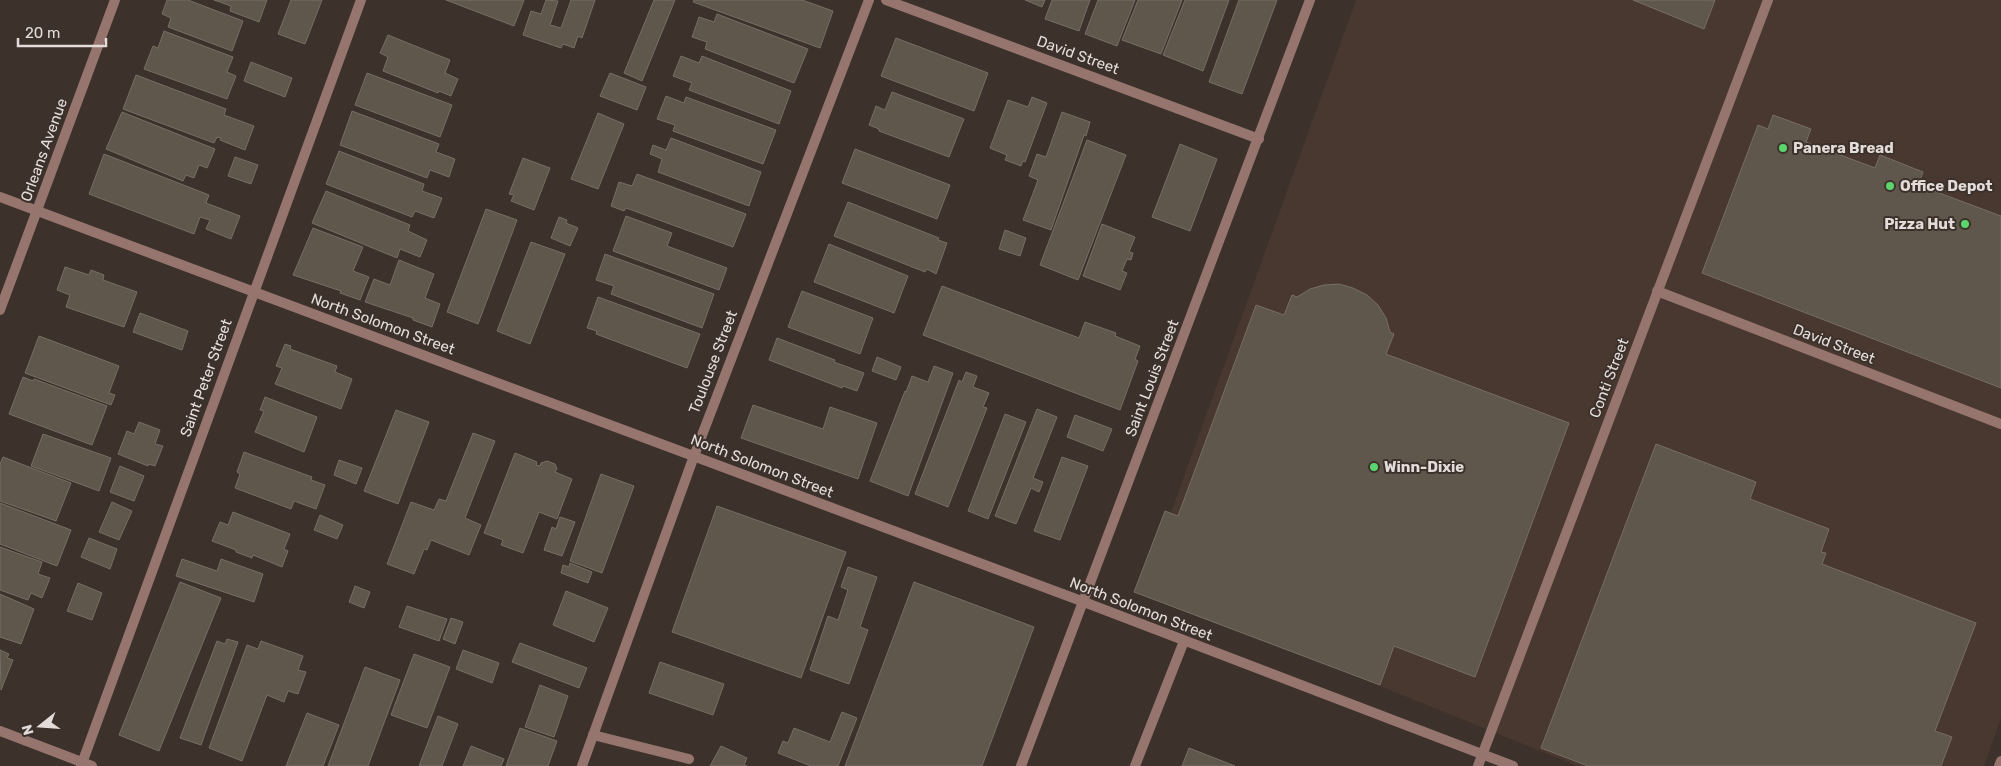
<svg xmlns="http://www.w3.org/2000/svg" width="2001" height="766" viewBox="0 0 2001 766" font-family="Rubik,sans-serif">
<rect width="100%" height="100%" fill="#3c312b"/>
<!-- built -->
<polygon fill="#49382f" points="1356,0 2001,0 2001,718 1984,766 1577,766 1143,590"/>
<!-- building -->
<g fill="#5f564c" stroke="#776e64">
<polygon points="167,0 188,0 243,21 232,51 168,27 171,18 162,14"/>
<polygon points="214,0 267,0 259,22 230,11 231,6"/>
<polygon points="291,0 322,0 305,44 278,34"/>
<polygon points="446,0 524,0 514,26"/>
<polygon points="546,0 558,1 550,25 561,28 571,0 595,0 582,38 578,36 574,48 563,44 561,48 523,35 531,11 541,14"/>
<polygon points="654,0 675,0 642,81 624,73"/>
<polygon points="694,0 802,0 833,11 820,48 693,2"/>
<polygon points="1025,0 1045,0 1042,7"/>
<polygon points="1052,0 1090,0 1079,31 1045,19"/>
<polygon points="1098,0 1135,0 1117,46 1085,34"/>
<polygon points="1138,0 1182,0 1161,54 1122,40"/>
<polygon points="1185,0 1229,0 1203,71 1163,55"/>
<polygon points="1239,0 1277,0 1242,94 1209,82"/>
<polygon points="1633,0 1715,0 1704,29"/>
<polygon points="717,14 808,49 794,83 705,49 707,42 692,37 699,17 714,22"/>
<polygon points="164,31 233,57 227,72 236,76 227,99 144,69 153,46 158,48"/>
<polygon points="388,35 450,60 445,73 458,79 451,96 439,91 438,93 383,71 388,57 380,53"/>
<polygon points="896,38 988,73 974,111 881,76"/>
<polygon points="681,56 699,63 702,56 791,91 779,124 689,90 692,83 673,76"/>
<polygon points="251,62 292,78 285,97 244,81"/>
<polygon points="367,73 452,105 440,137 355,105"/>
<polygon points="610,73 646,87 637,110 600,96"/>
<polygon points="136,75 226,109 224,115 254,126 245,150 220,140 221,138 217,137 214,143 123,109"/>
<polygon points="892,92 964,119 949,157 879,131 879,129 869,125 876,106 885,110"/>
<polygon points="666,96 684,103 686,97 776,130 763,164 673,131 675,125 657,119"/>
<polygon points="1032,97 1047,103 1025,162 1023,161 1021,166 1005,160 1007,155 990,148 1008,100 1028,107"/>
<polygon points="352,111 439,144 436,152 455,159 449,177 430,170 427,178 340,145"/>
<polygon points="122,112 215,149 207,168 199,165 194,178 186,175 183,181 106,149"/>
<polygon points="1062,112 1090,122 1086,136 1084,135 1051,230 1023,220 1038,180 1029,176 1037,154 1046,157"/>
<polygon points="598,113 624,124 598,189 571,179"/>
<polygon points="1773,115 1811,129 1806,142 1875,168 1880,155 1923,172 1918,185 2001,216 2001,388 1702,273 1758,125 1768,129"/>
<polygon points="671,138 761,172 749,206 658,172 662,159 650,154 653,145 666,150"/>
<polygon points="1087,140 1126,155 1078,280 1040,265"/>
<polygon points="1180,144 1217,159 1190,231 1152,217"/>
<polygon points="855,149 950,185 937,219 842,183"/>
<polygon points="339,151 424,184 422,191 442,198 434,218 415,211 412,217 326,184"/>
<polygon points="104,154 209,195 206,203 240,216 231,239 206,229 210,220 200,217 194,234 89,194"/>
<polygon points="235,157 258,165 251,184 228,176"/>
<polygon points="523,158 550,168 534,210 511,201 514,195 509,194"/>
<polygon points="637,174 746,214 733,247 626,208 624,211 611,206 619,182 632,186"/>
<polygon points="326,191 410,225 408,231 427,240 420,257 400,249 397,258 312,223"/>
<polygon points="848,202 939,238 938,240 947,243 936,274 927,269 925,272 834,236"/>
<polygon points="486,209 517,220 478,324 447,312"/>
<polygon points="626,216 672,233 667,246 727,268 719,290 613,251"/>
<polygon points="559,217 567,220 566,223 578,228 570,246 551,238"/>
<polygon points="1102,224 1135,237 1129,252 1133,253 1131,260 1127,259 1122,271 1127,273 1120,290 1083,276"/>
<polygon points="313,228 363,247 353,271 369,277 360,300 340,293 341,291 293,275"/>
<polygon points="1005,230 1026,238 1020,256 999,249"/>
<polygon points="531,242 565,254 530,344 497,331"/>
<polygon points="829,244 908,276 894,313 814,282"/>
<polygon points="605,254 714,294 702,328 611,294 614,286 596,280"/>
<polygon points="399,260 434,274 425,298 440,304 432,327 413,320 413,318 365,302 374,279 390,285"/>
<polygon points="65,267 89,275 91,270 104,275 103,280 137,292 124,327 66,307 70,295 57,290"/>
<polygon points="1339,284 1353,288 1367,295 1378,305 1386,318 1390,332 1394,334 1386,354 1569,423 1475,677 1394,646 1380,685 1134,592 1165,511 1178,516 1256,305 1284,315 1292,295 1297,297 1310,289 1324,285"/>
<polygon points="942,286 1079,338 1085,322 1116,333 1115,336 1140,346 1135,359 1138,361 1120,410 923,335"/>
<polygon points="802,291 873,318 860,354 788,327"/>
<polygon points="598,297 700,334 687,368 596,334 597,331 587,328"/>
<polygon points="140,313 188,331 182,350 133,332"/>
<polygon points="39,336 119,366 109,393 115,395 111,405 25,373"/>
<polygon points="777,338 835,360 834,362 864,373 857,391 843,386 842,388 769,360"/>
<polygon points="285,344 291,346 290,349 337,366 335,372 352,379 341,409 275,384 282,368 276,366"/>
<polygon points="877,357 901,367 896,380 872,371"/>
<polygon points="934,366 953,373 908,496 870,481 905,391 906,392 912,376 928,382"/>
<polygon points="966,372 977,376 973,387 989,393 983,407 987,408 948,507 915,494 959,380 962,382"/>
<polygon points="23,377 33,381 34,379 107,406 92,445 9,414"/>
<polygon points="265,397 317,417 304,452 255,432 264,411 260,410"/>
<polygon points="753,405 823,429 830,407 877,423 858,479 741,438"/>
<polygon points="1037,409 1057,417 1033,478 1043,482 1039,492 1031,488 1016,524 995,516"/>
<polygon points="396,410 429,422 398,504 364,491"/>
<polygon points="1005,414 1026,422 988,519 968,511"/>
<polygon points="1075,415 1112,429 1103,451 1067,437"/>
<polygon points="139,422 160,430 155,444 163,446 155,466 149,464 148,466 118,454 127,431 134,434"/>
<polygon points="473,433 495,441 465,518 481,525 469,555 431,540 427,550 424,549 414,574 387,564 411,502 434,510 439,499 446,501"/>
<polygon points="43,434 111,458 99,491 31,466"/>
<polygon points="1656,444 1756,482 1750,499 1829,529 1821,552 1826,553 1822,564 1976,623 1935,731 1952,737 1941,766 1588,766 1541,748"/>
<polygon points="244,452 312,477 311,480 325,485 316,509 294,501 291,509 235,488 240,474 237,472"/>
<polygon points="515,453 537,462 536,465 540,466 541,463 547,461 555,464 557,469 555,472 572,479 557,519 539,512 523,553 501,545 503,540 484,533"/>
<polygon points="3,457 71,483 56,521 0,501 0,464"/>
<polygon points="1062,457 1088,466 1060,540 1034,531"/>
<polygon points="339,460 362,468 356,484 334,475"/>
<polygon points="120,466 144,476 134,501 110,492"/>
<polygon points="601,474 634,486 602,573 570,561"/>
<polygon points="112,502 132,511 119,540 99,532"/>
<polygon points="0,503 71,530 57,566 0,544"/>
<polygon points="717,506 846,552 801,678 672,632"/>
<polygon points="233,512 290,534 284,549 288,551 282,567 253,555 252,558 236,552 236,550 212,541 220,522 228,525"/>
<polygon points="320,515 343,525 337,539 314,530"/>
<polygon points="560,517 575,522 562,556 544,550 552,527 556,529"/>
<polygon points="89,538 117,549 110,569 81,557"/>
<polygon points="0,547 42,562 38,574 50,578 42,598 31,593 28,600 0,590"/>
<polygon points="182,559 217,571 221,559 263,574 254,602 176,576"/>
<polygon points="570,563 592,572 588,583 561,573 563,565 569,567"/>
<polygon points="848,567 877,577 860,627 868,630 849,684 810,670 828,616 838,620 848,590 841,587"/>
<polygon points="180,582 221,598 159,751 119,735"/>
<polygon points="914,582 1034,627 982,766 845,766"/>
<polygon points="78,583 102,593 92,620 67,611"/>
<polygon points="355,586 370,592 364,608 349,602"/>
<polygon points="566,591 608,608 594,642 553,625"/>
<polygon points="0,594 34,609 21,644 0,637"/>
<polygon points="407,606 447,619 439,641 399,627"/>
<polygon points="451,618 463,622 455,644 443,639"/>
<polygon points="227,639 238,642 201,745 180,738 217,641 225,644"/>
<polygon points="261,641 303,656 298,670 306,672 298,694 288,691 284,702 267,695 242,761 209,748 247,645 258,649"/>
<polygon points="520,643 587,668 579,688 512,662"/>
<polygon points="0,650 9,654 7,658 13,660 1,690"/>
<polygon points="463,650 499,663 492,683 456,669"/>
<polygon points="414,654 450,667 427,728 391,715"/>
<polygon points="660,662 724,684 713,715 649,693"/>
<polygon points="365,667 400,680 368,766 328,766"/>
<polygon points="540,685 568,696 554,737 525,727"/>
<polygon points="842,712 857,718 838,766 811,766 778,753 783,741 788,743 794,728 830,742"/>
<polygon points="307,713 339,725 323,766 286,766"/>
<polygon points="438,716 458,724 442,766 419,766"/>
<polygon points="520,728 557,741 548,766 506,766"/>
<polygon points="471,746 504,759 501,766 463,766"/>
<polygon points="721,746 747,758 744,765 747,766 710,766"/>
<polygon points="1189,748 1235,766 1182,766"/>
</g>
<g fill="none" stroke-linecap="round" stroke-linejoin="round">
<!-- service -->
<g stroke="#97756f" stroke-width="10">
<polyline points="593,735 689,759"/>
<polyline points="1135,766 1184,641"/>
</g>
<!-- minor -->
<g stroke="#97756f" stroke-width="10">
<polyline points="886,0 1259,139"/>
<polyline points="0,197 1084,602 1513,766"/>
<polyline points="1657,291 2001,424"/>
<polyline points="0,731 92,766"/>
<polyline points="81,766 361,0"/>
<polyline points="582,766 694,456 869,0"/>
<polyline points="1021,766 1310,0"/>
<polyline points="1478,766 1768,0"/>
</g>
<!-- tertiary -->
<g stroke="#97756f" stroke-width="10">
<polyline points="0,310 115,0"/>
<polyline points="1999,766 2001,761"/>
</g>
</g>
<!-- markers -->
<g fill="#5ad56e" stroke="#3c312b" stroke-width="2">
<circle cx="1783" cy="148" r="5"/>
<circle cx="1890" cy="186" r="5"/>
<circle cx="1965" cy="224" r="5"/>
<circle cx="1374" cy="467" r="5"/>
</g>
<g text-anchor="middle" stroke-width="4" stroke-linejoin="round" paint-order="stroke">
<!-- street labels -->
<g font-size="15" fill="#e4dcd9" stroke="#3c312b">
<text transform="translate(1078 55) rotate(20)" y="5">David Street</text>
<text transform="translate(44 150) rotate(-70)" y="5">Orleans Avenue</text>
<text transform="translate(383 324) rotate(20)" y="5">North Solomon Street</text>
<text transform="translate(1834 344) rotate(21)" y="5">David Street</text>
<text transform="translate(713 362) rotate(-69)" y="5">Toulouse Street</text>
<text transform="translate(206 378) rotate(-70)" y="5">Saint Peter Street</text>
<text transform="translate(1152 378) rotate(-69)" y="5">Saint Louis Street</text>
<text transform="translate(1609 378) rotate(-69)" y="5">Conti Street</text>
<text transform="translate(762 466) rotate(21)" y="5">North Solomon Street</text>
<text transform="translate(1141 609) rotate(21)" y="5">North Solomon Street</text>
</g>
<!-- poi labels -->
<g font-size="15" font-weight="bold" fill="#e4dcd9" stroke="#3c312b" text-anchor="start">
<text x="1793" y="153">Panera Bread</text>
<text x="1900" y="191">Office Depot</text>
<text x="1955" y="229" text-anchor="end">Pizza Hut</text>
<text x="1384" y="472">Winn-Dixie</text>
</g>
</g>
<!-- north arrow -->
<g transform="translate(40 726) rotate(253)" stroke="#3c312b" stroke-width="4" paint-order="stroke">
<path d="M0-4L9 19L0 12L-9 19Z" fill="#e4dcd9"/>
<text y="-8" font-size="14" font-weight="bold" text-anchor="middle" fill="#e4dcd9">N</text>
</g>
<!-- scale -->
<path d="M18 38v8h88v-8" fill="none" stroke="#e4dcd9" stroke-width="2.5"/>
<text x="25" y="38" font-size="15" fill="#e4dcd9" stroke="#3c312b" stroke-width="4" paint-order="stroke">20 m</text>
</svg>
